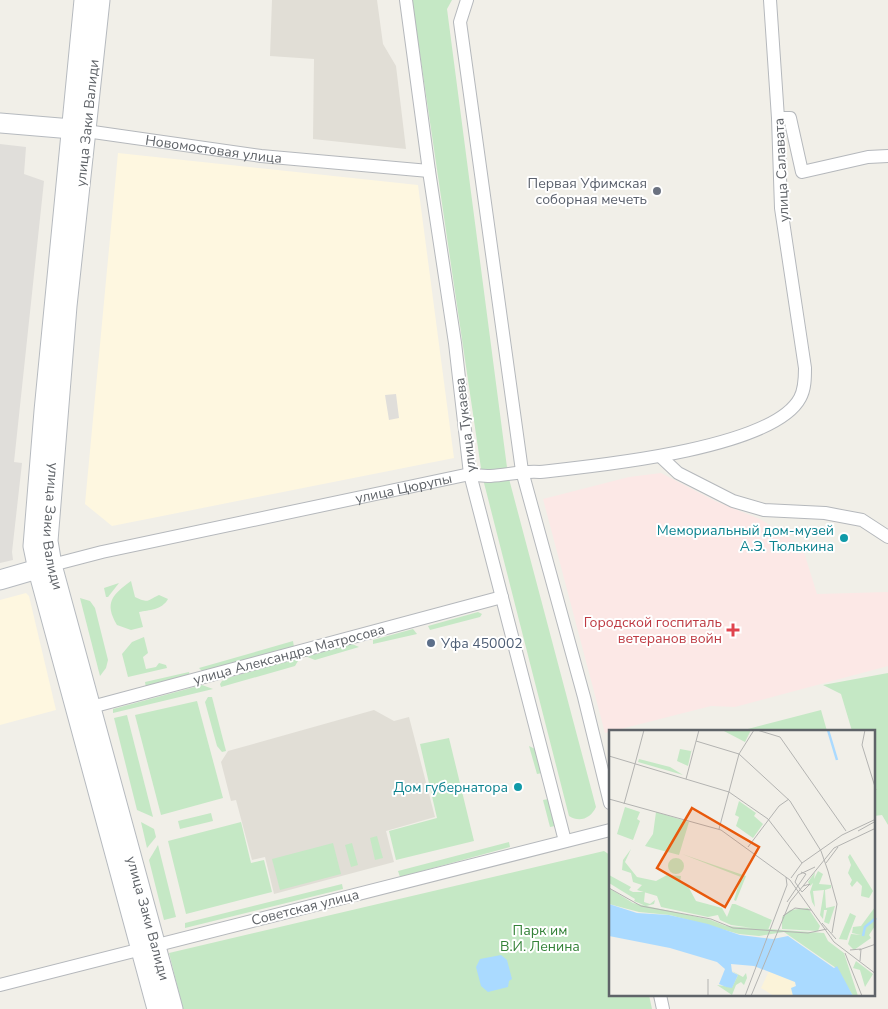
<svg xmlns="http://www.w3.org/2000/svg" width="888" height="1009" viewBox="0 0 888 1009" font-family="'Nunito Sans',sans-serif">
<rect width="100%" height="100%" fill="#f1efe8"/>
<!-- commercial -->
<g fill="#fef7e0">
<polygon points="118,153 418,185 454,458 112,526 85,504"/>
<polygon points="26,593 29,596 56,710 0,725 0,600"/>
</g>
<!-- industrial -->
<g fill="#e0deda">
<polygon points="0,144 26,147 24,174 44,181 14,462 22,463 12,552 13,560 0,563"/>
<polygon points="396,394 399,418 389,420 385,395"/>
</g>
<!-- education -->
<g fill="#e1ded6">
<polygon points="272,0 377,0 383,44 396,66 406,149 313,139 314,59 270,56"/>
<polygon points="374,710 394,721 409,717 435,817 386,831 394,862 274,894 265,857 252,860 236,800 231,801 221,762 228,751"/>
</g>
<!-- medical -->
<polygon fill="#fce8e6" points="661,473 715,501 760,519 802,546 817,594 888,592 888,666 735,707 711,706 605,733 543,499 629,477"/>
<!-- green -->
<g fill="#c5e8c5">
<path d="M412,0H452L447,9L508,475L596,807C591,818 580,823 569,816L482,475Z"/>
<path d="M131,581L135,597C150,604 147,600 159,595L168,599C162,610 149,610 139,612L143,627L131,630L117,625C104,603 112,595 131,581Z"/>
<polygon points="119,583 108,597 106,597 104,588"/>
<polygon points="80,598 90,601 95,608 108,660 106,668 100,676"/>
<polygon points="478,612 482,614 480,617 430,630 428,626"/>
<polygon points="413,629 417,634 373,644 373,640"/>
<polygon points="144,637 148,653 143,657 146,669 156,667 159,663 166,665 167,668 128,677 122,654 132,642"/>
<polygon points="293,641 294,647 203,672 199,668"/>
<polygon points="352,644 359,647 315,660 305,656"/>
<polygon points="295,659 298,661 295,666 221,687 220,684 222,681 231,677"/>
<polygon points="189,672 190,677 146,688 145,682"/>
<polygon points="888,673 888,825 882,815 874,816 874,732 852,731 841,694 823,685"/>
<polygon points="202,685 213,689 113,713 113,709"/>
<polygon points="208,697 212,697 226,751 222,752 217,746 205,702"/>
<polygon points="197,701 223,798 161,815 135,715"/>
<polygon points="821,710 827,731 740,731"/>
<polygon points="127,715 153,817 137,810 114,718"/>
<polygon points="449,738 474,841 396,860 389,831 437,818 420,744"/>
<polygon points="529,746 535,749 542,773 537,774"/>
<polygon points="548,799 555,826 550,827 543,800"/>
<polygon points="211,813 213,821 180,829 178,821"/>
<polygon points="141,822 154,829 156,837 147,848"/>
<polygon points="241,822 251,863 264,860 272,892 186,914 168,841"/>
<polygon points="377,836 383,858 375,860 370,838"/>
<polygon points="509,842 510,847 400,877 398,871"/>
<polygon points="333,843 341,874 280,890 272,859"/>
<polygon points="352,843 358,865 351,867 345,845"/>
<polygon points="158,845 176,917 164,920 149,860"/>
<polygon points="604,851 610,855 610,995 649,995 652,1009 183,1009 169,953"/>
<polygon points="342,884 343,889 185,928 185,923"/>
</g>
<!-- water -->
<polygon fill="#aadaff" points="501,955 507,960 512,979 509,981 508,987 488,992 481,986 476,967 480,959"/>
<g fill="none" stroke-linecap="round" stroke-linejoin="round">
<!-- street casing -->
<g stroke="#b5b8bc" stroke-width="14">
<g id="street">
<polyline points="406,0 429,171 455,343 470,474 565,841"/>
<polyline points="467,0 460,22 522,471 584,697 610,803"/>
<polyline points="778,118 790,118 802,172 868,157 888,156"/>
<path id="s1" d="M79,130L261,156L429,171"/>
<polyline points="661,457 678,473 733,501 764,510 825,513 862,520 888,537"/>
<path id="s2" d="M52,565L102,552L470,474C497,480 513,470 540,472C595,466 773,449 800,398C805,389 805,378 805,368L781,208L778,118L770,0"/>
<polyline points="84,709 502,597"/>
<polyline points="0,985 610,830"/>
<polyline points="660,995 663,1009"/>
</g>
</g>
<!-- secondary casing -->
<g stroke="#b6babf" stroke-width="21">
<g id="secondary">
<polyline points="84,0 44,411 33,546 38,570 157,1009"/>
<path id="s3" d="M100,0L67,306L48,541L52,565L173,1009"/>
<polyline points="0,123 72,129"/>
<polyline points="0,580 48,566"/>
</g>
</g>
<!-- street -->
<use href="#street" stroke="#fff" stroke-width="12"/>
<!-- secondary -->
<use href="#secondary" stroke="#fff" stroke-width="19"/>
</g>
<!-- markers -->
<circle fill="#6b7280" stroke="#fff" stroke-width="2" cx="657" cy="191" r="5"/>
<g fill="#0f9aa8" stroke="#fff" stroke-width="2">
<circle cx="844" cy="538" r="5"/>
<circle cx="518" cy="787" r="5"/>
</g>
<path fill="#e0444e" stroke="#fff" stroke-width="2" d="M730.5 622.5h5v5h5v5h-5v5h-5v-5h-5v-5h5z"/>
<circle fill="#5c6f8a" stroke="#fff" stroke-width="2" cx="431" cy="643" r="5"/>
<g text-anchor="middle" stroke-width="4" stroke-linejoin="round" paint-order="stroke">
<!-- street labels -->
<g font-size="14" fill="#5f6368" stroke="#fff">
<text transform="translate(87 123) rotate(-84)" y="5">улица Заки Валиди</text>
<text dy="5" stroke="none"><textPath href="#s1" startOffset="136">Новомостовая улица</textPath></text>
<text transform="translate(781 170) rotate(-93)" y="5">улица Салавата</text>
<text transform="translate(465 425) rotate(-97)" y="5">улица Тукаева</text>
<text dy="5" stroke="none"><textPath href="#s2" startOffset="360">улица Цюрупы</textPath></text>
<text dy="5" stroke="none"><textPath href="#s3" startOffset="529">улица Заки Валиди</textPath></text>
<text transform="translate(289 654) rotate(-15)" y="5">улица Александра Матросова</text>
<text transform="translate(305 907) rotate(-14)" y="5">Советская улица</text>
<text dy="5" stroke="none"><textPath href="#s3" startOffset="934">улица Заки Валиди</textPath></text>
</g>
<!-- worship labels -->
<g font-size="14" fill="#5b616d" stroke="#fff" text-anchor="end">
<text x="647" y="188">Первая Уфимская<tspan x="647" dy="16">соборная мечеть</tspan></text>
</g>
<!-- culture labels -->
<g font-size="14" fill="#0d838f" stroke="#fff" text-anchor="end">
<text x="834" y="535">Мемориальный дом-музей<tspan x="834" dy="16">А.Э. Тюлькина</tspan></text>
<text x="508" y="792">Дом губернатора</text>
</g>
<!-- health labels -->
<g font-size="14" fill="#be3a42" stroke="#fff" text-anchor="end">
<text x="722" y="627">Городской госпиталь<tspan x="722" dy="16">ветеранов войн</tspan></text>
</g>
<!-- service labels -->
<g font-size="14" fill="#4e5e75" stroke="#fff" text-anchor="start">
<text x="441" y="648">Уфа 450002</text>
</g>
<!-- park labels -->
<g font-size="14" fill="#348238" stroke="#fff">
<text x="540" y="935">Парк им<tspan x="540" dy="16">В.И. Ленина</tspan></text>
</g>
</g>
<!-- overview -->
<g transform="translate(609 730)">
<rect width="266" height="266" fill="#f1efe8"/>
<path d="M113,0H142L136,12ZM83,18L79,36L68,31L71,19L82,21ZM30,29L61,37L74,45L29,32ZM130,71L147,83L145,86L154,94L144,108L127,96L130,87L126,85ZM16,77L31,82L28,89L31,91L24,110L8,104ZM47,82L80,92L70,125L36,116L44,104ZM22,119L16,132L28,147L47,151L58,145L72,146L71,152L80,158L87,171L113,178L118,187L123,174H126L163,190L159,200L122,195L111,190L109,185L99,187L52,177L48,166L28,160L33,155L24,152L22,143L13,140L14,130ZM73,124L137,146L127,171L125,170L132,147ZM241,124L264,161L260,168L252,166L253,156L248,151L243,157L241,154L243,150L239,143L242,135L239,127ZM59 136a8 8 0 1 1 16 0a8 8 0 1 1-16 0ZM209,141L214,144L210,154L222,155V158L216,160L217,178L226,176L220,194L215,192L218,180H215L214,189L211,185L215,160L204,161L206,177L203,172L201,162L204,153L201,156L199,152L206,142L205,149ZM0,145L22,157L20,160L24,162H36L35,172L41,174L46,170L45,174L37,176L25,171L26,169L0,153ZM0,158L24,173L102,190L117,196L215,203L219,211L235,223L249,266H244L227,238L175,202L150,206L130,204L61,185L30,182L0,174ZM266,177V196L260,205L262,208L245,220L239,214L242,204L252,205L243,203L244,197L252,196ZM199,178L211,196L209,201L173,199V187L181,180ZM241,183L247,186L240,204L238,210L230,209ZM247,231L264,244L256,257L251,240L244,238ZM121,240L134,247L137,243L138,248L135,255L132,252L127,255L123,265L108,255L123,257L129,245Z" fill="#c5e8c5"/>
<path d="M160,241L186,252L184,266H165L152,258Z" fill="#fbf3d9"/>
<path d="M0,174L28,183L60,185L99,194L131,205L164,209L179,206L225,238L228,236L244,266H184L182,258L187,256L186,252L145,236L122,234L123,242L129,245L123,258L117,257L110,254L116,239L108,232L61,218L0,206Z" fill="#aadaff"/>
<path fill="none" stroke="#aadaff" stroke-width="2.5" d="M219,0L228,30M254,206L256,197L267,188"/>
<path fill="none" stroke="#b3b3b1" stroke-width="1" d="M148,0L171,7L237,101M256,0L253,15L267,60M87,11L130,24L181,71L212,121L219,141L228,174L223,203M0,26L120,62M26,34L35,0M77,49L90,0M120,62L159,89L193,133M0,69L112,100L181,150L225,212L267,244M15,74L26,34M110,99L130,24L145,0M249,101L267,91M139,117L170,76L180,69M217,133L229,117M182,148L193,133L233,105L267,89M194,156L201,154L193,162L186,152L189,145L206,137M0,158L32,176L102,189L124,198L199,203L218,199M178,172L197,144L192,142M174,186L186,178L202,180M213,193L227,209M241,220L252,219L251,231M250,220L267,214M236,223L253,266M99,266V249M136,266L178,155L177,147M142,266L181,172L225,118L267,98"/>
<path fill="#e8590c" fill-opacity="0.15" stroke="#e8590c" stroke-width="2.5" d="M83,78L150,117L116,177L48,138Z"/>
<rect width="266" height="266" fill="none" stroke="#5f6368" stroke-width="2.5"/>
</g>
</svg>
